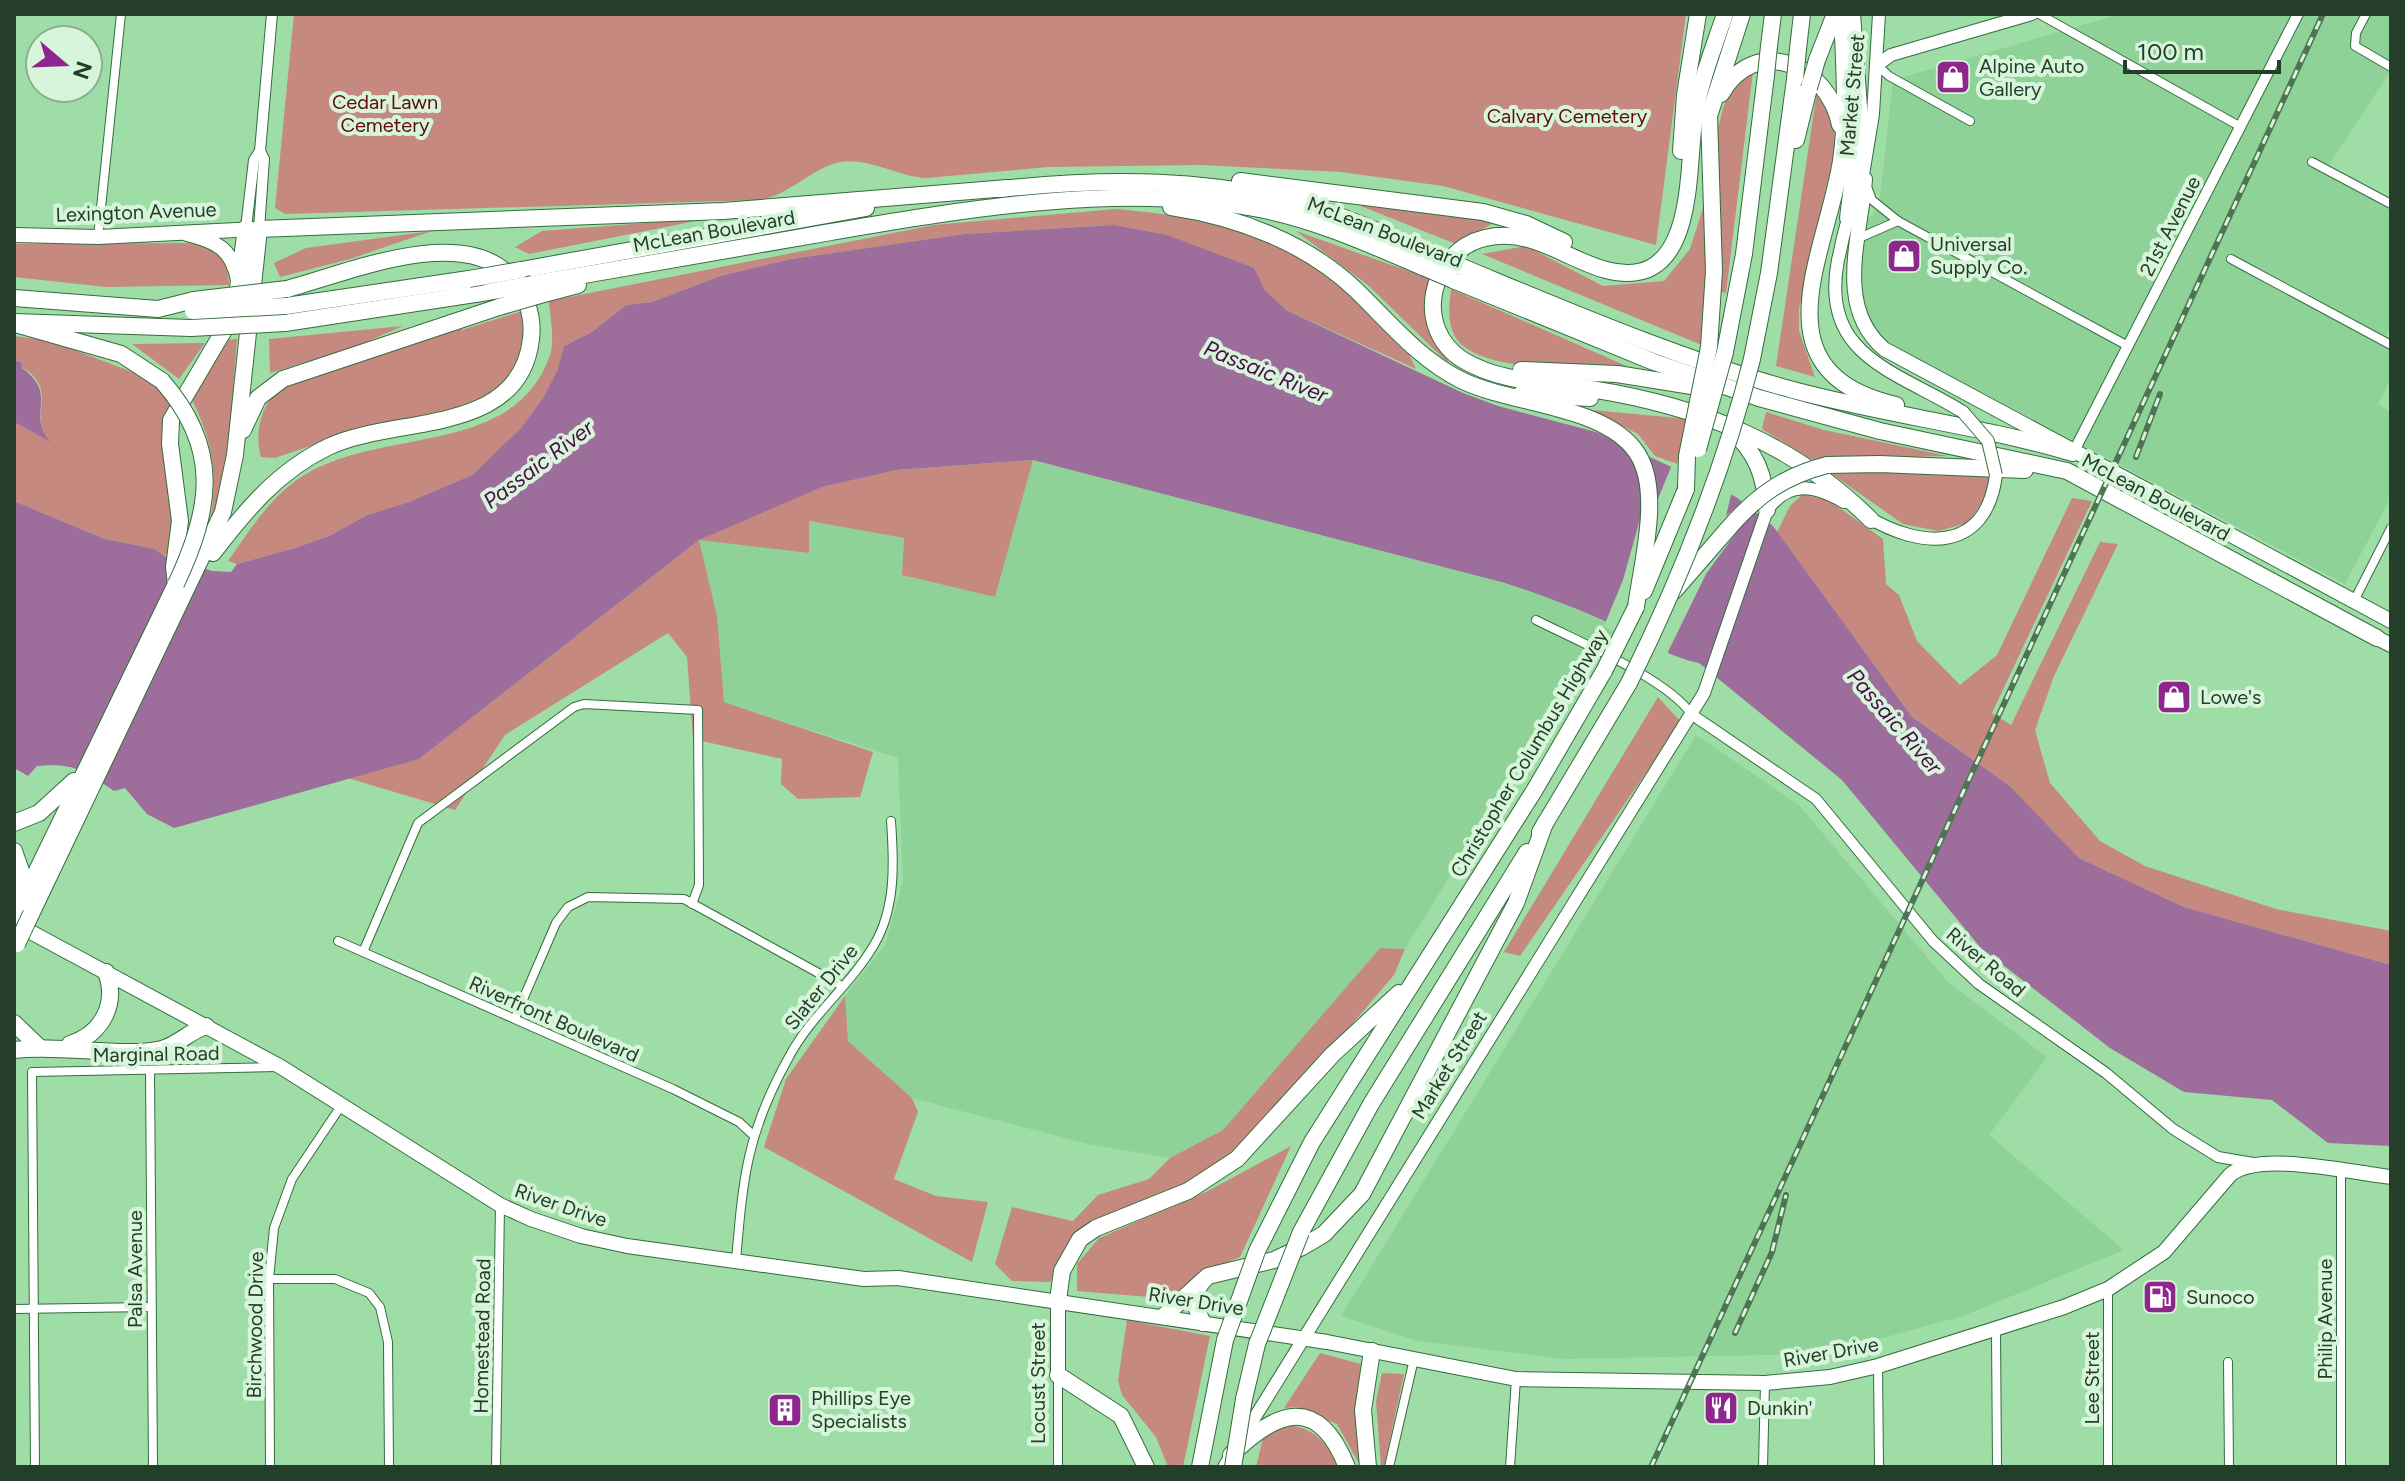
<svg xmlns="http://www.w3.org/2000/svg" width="2405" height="1481" viewBox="0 0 2405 1481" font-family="Figtree,sans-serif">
<rect width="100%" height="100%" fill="#9fdda7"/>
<!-- built -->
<g fill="#8ed298">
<polygon points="2121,14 2391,14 2391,70 2325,171 2391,206 2391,326 2383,342 2391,347 2391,378 2378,404 2391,412 2391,497 2345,584 1872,334 1856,265 1862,221 1868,220 1879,206 1893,80"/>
<polygon points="1033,460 1505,583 1545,595 1625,631 1595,639 1405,949 1380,948 1223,1130 1170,1158 1088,1144 912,1098 848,1041 845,996 885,945 903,882 898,758 724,702 717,616 699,540 809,553 808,521 904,538 903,575 995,597"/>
<polygon points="1696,735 1799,805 1948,982 2047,1057 1989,1135 2124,1250 1963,1316 1824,1354 1564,1359 1417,1341 1341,1316"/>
</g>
<!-- green -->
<g fill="#c58980">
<path d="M294,14H1686L1656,245L1443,186L1341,172L1201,165L1048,167L927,178C898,177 869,157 840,162C812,168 791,194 760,200L285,214L275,208Z"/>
<polygon points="1753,71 1726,293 1721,292 1716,134 1727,95"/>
<polygon points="1817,91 1834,114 1835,150 1799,309 1799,331 1815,377 1776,366"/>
<polygon points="1358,205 1495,222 1456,244"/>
<polygon points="1703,208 1709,286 1704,346 1482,254 1526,246 1603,286 1664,281 1690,249"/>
<path d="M1116,209C1187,216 1258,223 1319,266C1351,288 1379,323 1407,350L1416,369L1286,310L1264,289L1113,225L964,234L791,259L720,276L652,302L626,305L592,332L564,346L557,371L543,398L521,428L472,475L409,502L367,515L331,535L295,548L237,564L228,561C247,534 267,502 294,482C372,423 513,462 550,355C555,340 550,316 549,301L934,225Z"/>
<polygon points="711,218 529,254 515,247 542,231"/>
<polygon points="432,231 350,259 280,277 274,263 306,248"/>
<polygon points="1296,231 1431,279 1426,318 1450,365 1369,286"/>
<path d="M201,243C220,249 229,266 229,285L106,287L14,277V244Z"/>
<path d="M1451,289L1640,372C1597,369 1488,374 1459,342C1446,326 1449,307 1451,289Z"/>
<path d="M522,311L524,358L501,390L453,408L357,430L275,458L261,457C254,432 261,407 278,389L461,327L462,330Z"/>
<polygon points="403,326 357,346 270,373 269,339"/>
<path d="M14,336L51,341L135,373L168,396L171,406L164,435L172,512V552L164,556L155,549L105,539L14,501V422L48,440C31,421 51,396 35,378C30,371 20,367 14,361Z"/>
<path d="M237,339L226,478L209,530C218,476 215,445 190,396L227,340Z"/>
<polygon points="205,343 179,379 132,344"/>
<polygon points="1592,410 1688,419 1677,464 1655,456 1638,434"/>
<polygon points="1766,412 1824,430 1948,456 1811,459 1762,429"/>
<polygon points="1033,460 995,597 902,575 904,538 809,521 809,553 699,540 717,616 724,702 873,752 860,797 798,799 781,784 782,759 693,739 687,657 668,633 505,735 455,810 344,777 419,759 699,540 759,511 822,487 897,470"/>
<polygon points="1920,469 1991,470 1988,493 1968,523 1938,531 1903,524 1832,474"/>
<polygon points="1803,494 1830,501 1883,539 1886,584 1899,595 1917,641 1960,685 1997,655 2072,498 2092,501 1992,713 2011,725 2100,542 2118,544 2054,676 2035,730 2050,783 2100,841 2145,866 2276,909 2391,931 2391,965 2184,907 2079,858 2010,786 1912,717 1777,532 1790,506"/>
<polygon points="1658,697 1681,722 1520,956 1504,952"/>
<polygon points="1380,948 1405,949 1394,975 1256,1137 1223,1165 1071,1243 1050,1282 1012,1281 995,1264 1012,1207 1073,1221 1098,1195 1149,1179 1170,1158 1223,1130"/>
<polygon points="845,996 848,1041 912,1098 918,1112 894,1179 936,1196 988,1202 972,1262 764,1147 786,1079"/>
<polygon points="1291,1146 1240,1257 1211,1269 1173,1299 1077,1291 1077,1264 1099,1238 1208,1191"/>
<polygon points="1127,1320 1210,1336 1183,1467 1168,1467 1156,1437 1122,1395 1118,1380"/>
<polygon points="1320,1353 1361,1364 1357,1425 1361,1467 1337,1424 1297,1407 1284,1408"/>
<polygon points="1382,1373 1404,1374 1384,1467 1381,1467 1376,1401"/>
<path d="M1283,1424C1313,1428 1326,1439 1338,1467H1256L1264,1434Z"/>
</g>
<!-- water -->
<g fill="#9d6d9b">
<path d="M1113,225L1167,235L1254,268L1264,289L1286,310L1463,393L1498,406L1596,432L1736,497L1773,526L1912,717L2010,786L2079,858L2184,907L2391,965V1146L2328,1143L2272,1100L2184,1092L2110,1048L1980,947L1842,780L1699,663C1670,657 1651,644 1625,631C1587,612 1546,596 1505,583L1033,460L897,470L822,487L699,540L419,759L174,828L147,814L125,788L114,791C84,770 73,763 37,766L28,776L14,768V501L105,539L155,549L164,556L212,571L231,572L237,564L295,548L331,535L367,515L409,502L472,475L521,428L543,398L557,371L564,346L592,332L626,305L652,302L720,276L791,259L964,234Z"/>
<path d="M14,361L21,362L22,368C60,395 25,415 51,442L14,422Z"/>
</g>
<!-- pier -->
<polygon fill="#9fdda7" points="1642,448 1656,504 1673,462 1732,491 1726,516 1745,499 1755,507 1706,574 1665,658 1604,626 1623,580 1642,512 1641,479 1626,449"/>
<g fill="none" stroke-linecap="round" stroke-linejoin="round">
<!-- minor casing -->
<g stroke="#336d3e" stroke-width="10">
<g id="minor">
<polyline points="2039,14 2241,127"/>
<polyline points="2366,14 2356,33 2355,46 2391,67"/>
<polyline points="1877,65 1889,76 1970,121"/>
<polyline points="2312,162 2391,204"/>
<polyline points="1868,189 1872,200 1898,221 2128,346"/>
<polyline points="98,237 121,14"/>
<polyline points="1859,238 1898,221"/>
<polyline points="2231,259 2391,345"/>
<polyline points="2354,601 2391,528"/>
<path d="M1536,620C1575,640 1668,679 1691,714"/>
<polyline points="338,941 673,1089 739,1122 752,1134"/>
<polyline points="363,952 418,823 574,707 584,704 698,710 699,885 692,904"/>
<polyline points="515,1018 556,923 568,907 588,897 684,899 842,986"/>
<polyline points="150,1071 153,1467"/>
<polyline points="2341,1172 2341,1467"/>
<path d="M736,1261C743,1177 747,1132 789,1057C811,1015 850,986 874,945C896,908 894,862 891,821"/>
<polyline points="269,1279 335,1279 369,1293 380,1307 388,1342 389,1467"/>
<polyline points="2108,1289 2108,1467"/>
<polyline points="14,1309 151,1307"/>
<polyline points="1996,1330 1997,1467"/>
<polyline points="2228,1362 2229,1467"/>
<polyline points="1878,1366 1879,1467"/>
<polyline points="1058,1375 1058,1467"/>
<polyline points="35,1467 32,1072 276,1067"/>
<polyline points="270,1467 269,1279 274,1228 292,1179 341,1106"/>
<polyline points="496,1467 500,1205"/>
<polyline points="1389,1467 1414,1359"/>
<polyline points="1510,1467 1516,1379"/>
<polyline points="1763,1467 1765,1383"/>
</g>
</g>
<!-- tertiary casing -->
<g stroke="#336d3e" stroke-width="12">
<g id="tertiary">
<polyline points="246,228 254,160 260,151"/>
<polyline points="259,229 264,159 260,151 272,14"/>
<polyline points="2073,453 2298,14"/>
<polyline points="1691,714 1816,799 1933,941 1979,984 2106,1073 2173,1129 2218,1157 2253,1163"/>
</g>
</g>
<!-- secondary casing -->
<g stroke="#336d3e" stroke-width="14">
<g id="secondary">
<polyline points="1877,65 1891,55 2032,14"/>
<polyline points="1861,187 1873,114 1879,14"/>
<path d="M1851,212C1844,227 1842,244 1838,260C1819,357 1897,371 1963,412"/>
<path d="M1866,516C1920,549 1986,554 1996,475"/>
<path d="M1224,1467L1704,693L1767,510C1789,480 1814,485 1844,502"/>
</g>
</g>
<!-- primary casing -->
<g stroke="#336d3e" stroke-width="16">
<g id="primary">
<path d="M1865,179C1861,236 1834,306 1884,349L2391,621"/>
<polyline points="2377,638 2391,645"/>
<path d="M14,923L281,1067L500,1205L531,1219L581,1236L627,1246L864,1279L898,1278L1327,1342L1516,1379L1765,1383L1830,1377L1878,1366L2064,1307L2108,1289L2164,1252L2230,1175C2259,1150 2352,1173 2391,1177"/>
<polyline points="1058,1375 1058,1300"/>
</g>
</g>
<!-- trunk casing -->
<g stroke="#336d3e" stroke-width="16">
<g id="trunk">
<path d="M187,234C215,241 232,248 238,280"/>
<polyline points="14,235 98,237 257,229"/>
</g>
</g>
<!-- motorway casing -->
<g stroke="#336d3e" stroke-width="18">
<g id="motorway">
<path d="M1725,14C1714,47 1701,79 1695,113C1686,166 1699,294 1606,270C1565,259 1532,227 1485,238C1430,251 1412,328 1463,360C1501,383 1548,382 1591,389C1698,406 1793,442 1871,520"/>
<path d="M1842,14C1844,64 1848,112 1841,161C1826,256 1754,372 1896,405"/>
<polyline points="1769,46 1773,14"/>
<polyline points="1798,49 1802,14"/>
<polyline points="1817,60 1835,14"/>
<path d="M1721,94C1756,33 1828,65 1840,125"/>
<polyline points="1796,140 1809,88"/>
<polyline points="1681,151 1685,95 1698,14"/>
<polyline points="1240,181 1483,212 1526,224 1564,242"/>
<path d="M1000,189C1106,178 1212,177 1315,208C1356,220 1395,239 1434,255"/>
<path d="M1171,207C1238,217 1307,243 1356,290C1389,322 1419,359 1461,380C1511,405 1606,405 1637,453C1662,491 1642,562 1636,607"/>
<polyline points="1848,218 1860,120 1852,14"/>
<path d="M1462,267C1571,312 1680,359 1793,390C1886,415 1981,426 2073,453"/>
<polyline points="521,270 866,208"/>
<polyline points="1453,280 1654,362 1759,398 1880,431 2067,471 2377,638"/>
<path d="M532,284C631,266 731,249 831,232C966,209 1123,182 1259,209C1317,220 1371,245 1425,268"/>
<polyline points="540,295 578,285"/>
<polyline points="14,298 158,309 194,300"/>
<polyline points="286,306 469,279"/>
<polyline points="14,322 191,328"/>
<polyline points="285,323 488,292"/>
<polyline points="19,325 121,354 162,381"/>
<polyline points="1709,347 1714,271 1709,116 1742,14"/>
<polyline points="1725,352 1744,254 1766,75"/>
<polyline points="1752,359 1769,273 1795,79"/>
<polyline points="1521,370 1617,374 1704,388"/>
<polyline points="1521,394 1590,398"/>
<path d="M1730,429C1756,452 1765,475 1767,510"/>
<polyline points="243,430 258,398 283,379 499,307"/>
<polyline points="1827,465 1879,464 2025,470"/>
<path d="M213,553C246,510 278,471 328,447C395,415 520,437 531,339C534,316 525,289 507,273C456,226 347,273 287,289"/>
<polyline points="1644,591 1686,489"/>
<polyline points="1674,591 1727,530"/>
<polyline points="14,823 39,813 74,781"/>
<polyline points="1540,832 1629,683"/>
<polyline points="14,851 21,871 14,898"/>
<polyline points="31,914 223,512 235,455 259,229 723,211 1008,188"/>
<polyline points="14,918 176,584 174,567 180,521 170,444 171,420 230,320 237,296 246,228"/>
<polyline points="14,1023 39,1047"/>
<path d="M70,1044C102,1034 118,1004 106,972"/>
<path d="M14,1050C60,1044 123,1058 162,1049C179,1044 190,1031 206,1026"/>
<polyline points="1301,1232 1371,1104 1527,852"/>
<polyline points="1257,1251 1312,1142 1534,791 1604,671"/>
<path d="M1203,1281C1191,1295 1195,1308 1203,1323"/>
<polyline points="1058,1300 1062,1271 1080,1239 1096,1228 1188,1191 1237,1159 1333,1054 1399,993"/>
<polyline points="1164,1316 1208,1276 1274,1260 1302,1247 1324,1234 1362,1194 1516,903 1545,823"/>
<polyline points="1058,1375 1121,1416 1146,1467"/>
<polyline points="1244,1399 1257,1344"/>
<path d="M1231,1455C1277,1410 1318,1394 1347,1467"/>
<polyline points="1200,1467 1225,1340"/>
<polyline points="1368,1467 1363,1410 1372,1351"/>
</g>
</g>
<!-- minor -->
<use href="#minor" stroke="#fff" stroke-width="8"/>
<!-- tertiary -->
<use href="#tertiary" stroke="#fff" stroke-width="10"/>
<!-- secondary -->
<use href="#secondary" stroke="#fff" stroke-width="12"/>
<!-- primary -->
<use href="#primary" stroke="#fff" stroke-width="14"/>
<!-- trunk -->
<use href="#trunk" stroke="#fff" stroke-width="14"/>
<!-- motorway -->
<use href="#motorway" stroke="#fff" stroke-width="16"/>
<!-- rail casing -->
<g stroke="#4e7453" stroke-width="6">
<g id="rail">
<polyline points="2136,457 2160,394"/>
<polyline points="1735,1333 1772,1252 1786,1195"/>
<polyline points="1651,1467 2323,14"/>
</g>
</g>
<!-- rail -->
<use href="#rail" stroke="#d7f5da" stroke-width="3" stroke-dasharray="9" stroke-linecap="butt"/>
<!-- secondary-bridge casing -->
<g stroke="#336d3e" stroke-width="14" stroke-linecap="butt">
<polyline id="secondary-bridge" points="1963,412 1988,441 1996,475"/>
</g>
<!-- motorway-bridge casing -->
<g stroke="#336d3e" stroke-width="18" stroke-linecap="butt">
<g id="motorway-bridge">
<polyline points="1766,75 1769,46"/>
<polyline points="1795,79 1798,49"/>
<polyline points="1809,88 1817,60"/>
<polyline points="1434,255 1462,267"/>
<polyline points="1425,268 1453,280"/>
<polyline points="469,279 521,270"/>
<polyline points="488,292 532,284"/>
<polyline points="194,300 287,289"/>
<polyline points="499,307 540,295"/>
<polyline points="193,311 286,306"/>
<polyline points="191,328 285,323"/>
<path d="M162,381C221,448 212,508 176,584"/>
<polyline points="1698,449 1725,352"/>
<polyline points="1686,489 1687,456 1709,347"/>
<path d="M1727,530C1756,496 1784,476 1827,465"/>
<polyline points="1604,671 1636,607"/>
<path d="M1629,683C1681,578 1723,473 1752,359"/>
<polyline points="17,944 31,914"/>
<polyline points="1225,1340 1257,1251"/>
<polyline points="1257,1344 1301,1232"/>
<polyline points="1233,1467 1244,1399"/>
</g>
</g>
<!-- secondary-bridge -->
<use href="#secondary-bridge" stroke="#fff" stroke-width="12"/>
<!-- motorway-bridge -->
<use href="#motorway-bridge" stroke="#fff" stroke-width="16"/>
</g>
<!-- icons -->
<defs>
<g id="shop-square" transform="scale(1.8)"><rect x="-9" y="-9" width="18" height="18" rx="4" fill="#8d278d" stroke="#d7f5da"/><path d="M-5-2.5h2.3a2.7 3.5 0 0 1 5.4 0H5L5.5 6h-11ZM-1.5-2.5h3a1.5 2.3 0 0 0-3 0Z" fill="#fff"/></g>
<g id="fuel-square" transform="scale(1.8)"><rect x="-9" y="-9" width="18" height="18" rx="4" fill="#8d278d" stroke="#d7f5da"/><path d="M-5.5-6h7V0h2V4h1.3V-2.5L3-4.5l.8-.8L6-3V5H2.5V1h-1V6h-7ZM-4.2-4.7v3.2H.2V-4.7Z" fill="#fff"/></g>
<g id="restaurant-square" transform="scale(1.8)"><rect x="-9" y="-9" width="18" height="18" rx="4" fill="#8d278d" stroke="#d7f5da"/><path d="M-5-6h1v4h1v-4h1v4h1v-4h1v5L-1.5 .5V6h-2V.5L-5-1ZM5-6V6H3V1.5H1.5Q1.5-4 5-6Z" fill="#fff"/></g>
<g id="building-square" transform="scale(1.8)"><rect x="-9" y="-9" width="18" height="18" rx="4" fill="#8d278d" stroke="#d7f5da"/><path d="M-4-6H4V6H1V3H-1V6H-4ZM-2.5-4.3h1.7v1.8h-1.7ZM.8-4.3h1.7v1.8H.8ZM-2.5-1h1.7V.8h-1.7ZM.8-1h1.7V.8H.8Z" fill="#fff"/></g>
</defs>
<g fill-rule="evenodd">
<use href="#shop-square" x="1953" y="77"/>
<use href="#shop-square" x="1904" y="256"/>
<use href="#shop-square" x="2174" y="697"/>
<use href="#fuel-square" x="2160" y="1297"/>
<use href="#restaurant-square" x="1721" y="1408"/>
<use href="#building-square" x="785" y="1410"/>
</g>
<g text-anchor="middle" stroke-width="8" stroke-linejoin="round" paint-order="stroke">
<!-- poi labels -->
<g font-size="20" fill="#253e29" stroke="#d7f5da" text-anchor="start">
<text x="1979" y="73">Alpine Auto<tspan x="1979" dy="23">Gallery</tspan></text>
<text x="1930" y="251">Universal<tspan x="1930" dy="23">Supply Co.</tspan></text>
<text x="2200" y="704">Lowe's</text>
<text x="2186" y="1304">Sunoco</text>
<text x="811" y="1405">Phillips Eye<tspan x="811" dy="23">Specialists</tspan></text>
<text x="1747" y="1415">Dunkin'</text>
</g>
<!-- street labels -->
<g font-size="20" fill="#253e29" stroke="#d7f5da">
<text transform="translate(1852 95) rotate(-85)" y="7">Market Street</text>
<text transform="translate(136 212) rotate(-2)" y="7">Lexington Avenue</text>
<text transform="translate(2170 226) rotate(-63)" y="7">21st Avenue</text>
<text transform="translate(714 231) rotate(-10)" y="7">McLean Boulevard</text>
<text transform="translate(1385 232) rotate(21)" y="7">McLean Boulevard</text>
<text transform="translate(2156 497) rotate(28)" y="7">McLean Boulevard</text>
<text transform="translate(1529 753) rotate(-59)" y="7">Christopher Columbus Highway</text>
<text transform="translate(1986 962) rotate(40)" y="7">River Road</text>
<text transform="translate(821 987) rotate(-51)" y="7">Slater Drive</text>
<text transform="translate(554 1019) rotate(24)" y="7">Riverfront Boulevard</text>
<text transform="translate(156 1054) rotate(-1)" y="7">Marginal Road</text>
<text transform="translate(1449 1065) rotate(-58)" y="7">Market Street</text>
<text transform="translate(561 1205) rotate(19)" y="7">River Drive</text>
<text transform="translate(135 1269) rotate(-90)" y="7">Palsa Avenue</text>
<text transform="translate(1196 1301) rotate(9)" y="7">River Drive</text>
<text transform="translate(2325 1319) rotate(-90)" y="7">Philip Avenue</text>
<text transform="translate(255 1325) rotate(-89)" y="7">Birchwood Drive</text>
<text transform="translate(482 1336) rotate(-89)" y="7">Homestead Road</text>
<text transform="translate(1831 1352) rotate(-10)" y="7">River Drive</text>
<text transform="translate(2092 1378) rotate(-90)" y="7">Lee Street</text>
<text transform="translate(1038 1383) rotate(-90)" y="7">Locust Street</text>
</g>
<!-- park labels -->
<g font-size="20" fill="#620c0a" stroke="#d7f5da">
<text x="385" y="109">Cedar Lawn<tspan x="385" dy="23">Cemetery</tspan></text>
<text x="1567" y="123">Calvary Cemetery</text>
</g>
<!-- water labels -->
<g font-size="22" font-style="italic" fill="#4a0d4a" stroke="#d7f5da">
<text transform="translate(1266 371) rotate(22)" y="8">Passaic River</text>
<text transform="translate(538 464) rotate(-37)" y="8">Passaic River</text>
<text transform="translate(1895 721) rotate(49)" y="8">Passaic River</text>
</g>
</g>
<!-- border -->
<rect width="2405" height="1481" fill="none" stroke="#253e29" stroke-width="32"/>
<!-- north arrow -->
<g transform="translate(64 64) rotate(109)"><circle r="38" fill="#d7f5da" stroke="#90ac93" stroke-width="2"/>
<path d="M0-6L14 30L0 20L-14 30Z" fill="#8d278d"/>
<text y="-12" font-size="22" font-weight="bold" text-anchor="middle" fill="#253e29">N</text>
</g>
<!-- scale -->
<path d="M2125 60v12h154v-12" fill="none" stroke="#253e29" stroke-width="4"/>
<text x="2137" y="60" font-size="24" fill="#253e29" stroke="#d7f5da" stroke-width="6" paint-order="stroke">100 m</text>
</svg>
